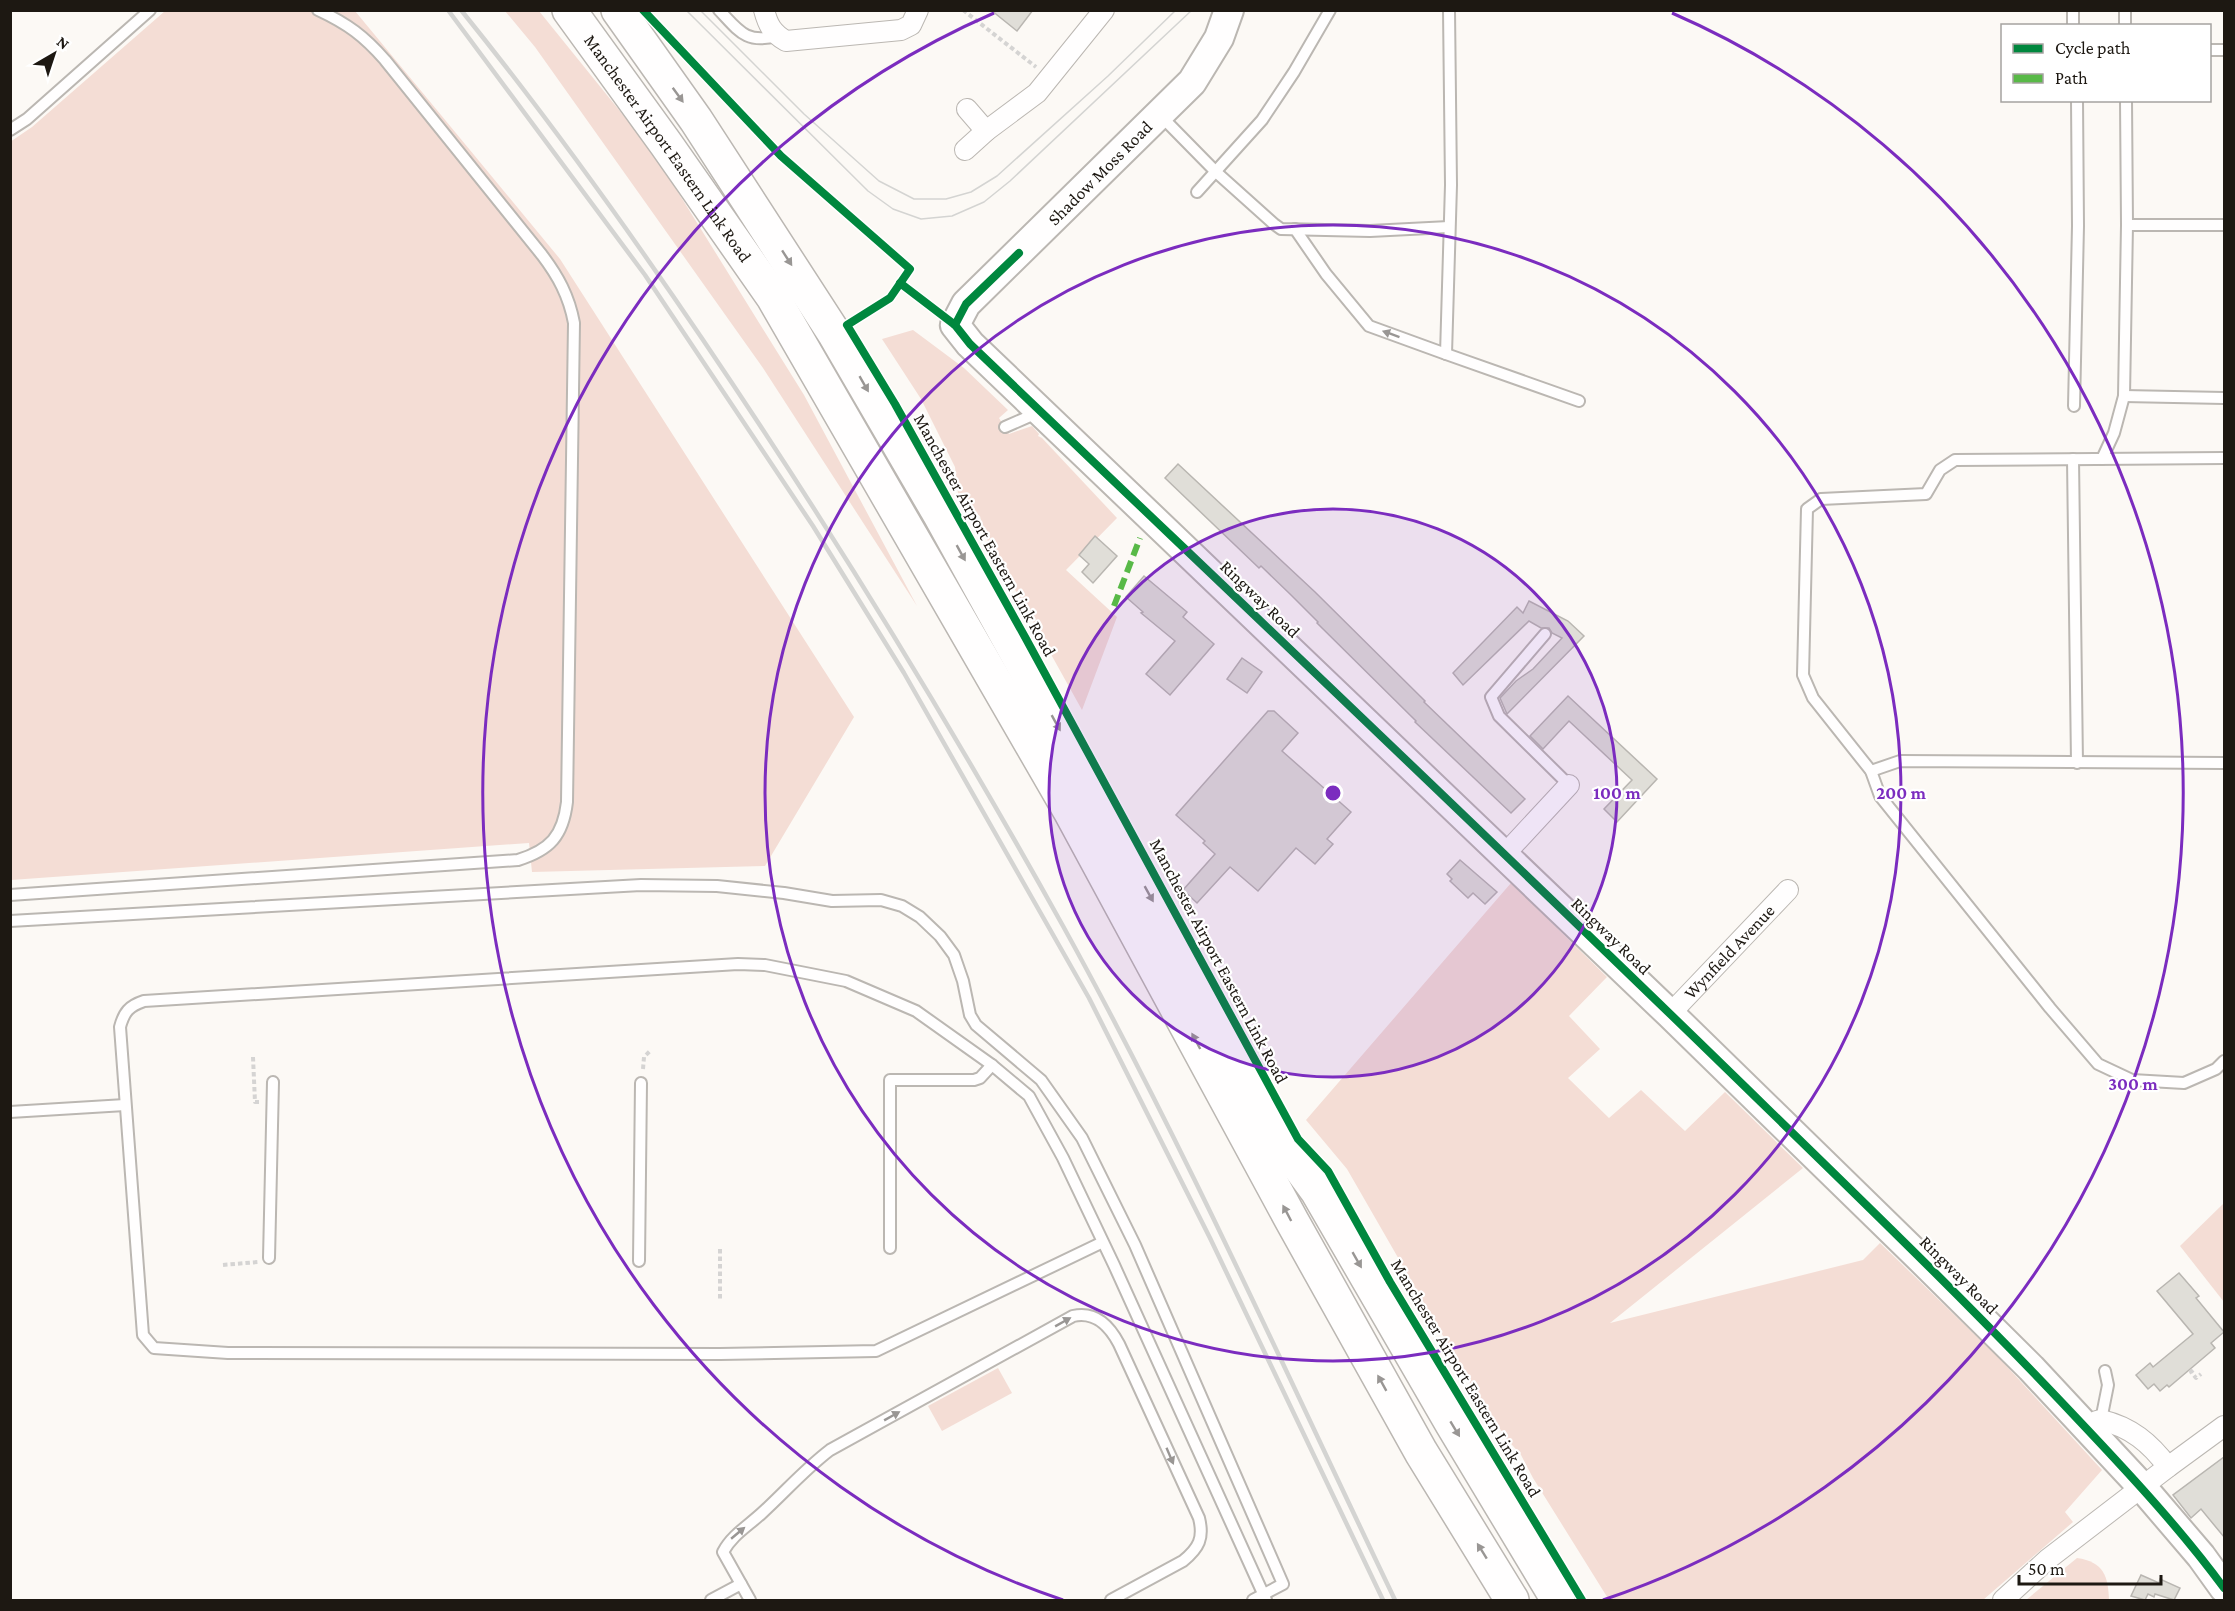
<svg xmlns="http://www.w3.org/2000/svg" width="2235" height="1611" viewBox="0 0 2235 1611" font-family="'Crimson Pro',serif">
<rect width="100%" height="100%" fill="#fcf9f5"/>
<!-- green -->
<g fill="#f4ddd5">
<polygon points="165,11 355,11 560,259 854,717 765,866 532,872 529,843 11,880 10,142 32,127"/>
<polygon points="505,11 539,11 653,152 804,395 917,606 763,368 535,47"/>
<polygon points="913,330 964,368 1008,410 999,418 1009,434 1032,426 1039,434 1038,436 1042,438 1117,518 1066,570 1117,617 1082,710 984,534 980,516 959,501 955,467 921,399 882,339"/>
<polygon points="1511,883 1607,977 1569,1016 1600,1049 1568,1078 1609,1118 1641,1090 1685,1131 1725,1092 1803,1168 1610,1323 1863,1260 1880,1243 2000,1359 2102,1470 2065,1512 2073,1522 1983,1600 1609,1600 1533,1478 1521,1455 1506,1438 1469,1381 1347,1169 1306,1120"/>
<polygon points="2224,1203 2224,1302 2180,1246"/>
<polygon points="998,1368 1012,1393 942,1431 928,1406"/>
<path d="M2077,1558C2104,1562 2108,1576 2109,1600H2026Z"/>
</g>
<!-- building -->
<g fill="#e0ded8" stroke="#b9b6b1" stroke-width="1.5">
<polygon points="991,10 1033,10 1017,31"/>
<polygon points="1178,464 1315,592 1425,701 1424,702 1525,799 1511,813 1415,722 1416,721 1317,623 1318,622 1290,594 1261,566 1259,568 1165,478"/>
<polygon points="1095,536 1117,556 1093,583 1082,572 1089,564 1079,555"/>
<polygon points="1144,576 1187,612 1183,617 1214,644 1170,695 1146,674 1175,641 1141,613 1143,612 1126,597"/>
<polygon points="1529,601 1568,621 1584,636 1507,714 1500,698 1516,681 1533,669 1562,638 1552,633 1549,628 1541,628 1529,621 1463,685 1453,673 1517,607 1523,613"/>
<polygon points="1242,658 1262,672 1247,693 1227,679"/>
<polygon points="1568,696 1657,779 1617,822 1604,809 1632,780 1569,721 1543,749 1530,736"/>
<polygon points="1268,711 1274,711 1298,733 1282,751 1351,812 1327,839 1333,844 1315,864 1296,848 1258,891 1230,867 1197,903 1183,890 1215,854 1203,843 1205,841 1176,815"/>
<polygon points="1460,860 1497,892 1485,904 1473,893 1468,898 1450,881 1452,879 1447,874"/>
<polygon points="2179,1273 2199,1296 2196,1298 2224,1332 2211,1343 2215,1348 2169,1387 2167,1385 2160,1391 2154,1384 2148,1389 2136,1375 2150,1363 2153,1367 2193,1334 2157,1291"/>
<polygon points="2224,1457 2224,1537 2201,1509 2191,1518 2173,1495"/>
<polygon points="2141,1575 2159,1583 2160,1579 2180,1588 2174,1600 2155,1594 2154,1597 2148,1594 2145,1600 2131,1596"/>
</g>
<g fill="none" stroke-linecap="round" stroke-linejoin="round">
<!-- lane casing -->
<g stroke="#bbb7b2" stroke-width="14">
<g id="lane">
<path d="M719,10C739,31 746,44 777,36"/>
<polyline points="1449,10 1451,185 1446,354 1579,401"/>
<polyline points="2125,10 2125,26"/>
<polyline points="2073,26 2073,10"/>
<polyline points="2210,50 2224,50"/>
<polyline points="1159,114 1216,172 1274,224 1281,229 1370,231 1449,227"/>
<polyline points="10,130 27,119 150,10"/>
<polyline points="1197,192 1262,120 1294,72 1330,10"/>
<polyline points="2127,225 2224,225"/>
<polyline points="1295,229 1326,274 1369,326 1446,354"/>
<polyline points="2124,396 2224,398"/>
<polyline points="2074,406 2078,226 2077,100"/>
<polyline points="1005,427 1037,413"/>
<polyline points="2224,458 1955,460 1940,470 1926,494 1821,499 1807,509 1803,675 1813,698 1871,771 1880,796 2050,1008 2098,1064 2132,1080 2184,1083 2216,1069 2224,1061"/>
<polyline points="2073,459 2077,763"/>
<polyline points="2102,459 2114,433 2124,396 2127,225 2126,100"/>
<polyline points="1545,634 1491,697 1499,716 1569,785"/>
<polyline points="1871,771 1900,761 2224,763"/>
<path d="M10,895L518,860C550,850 563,836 567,802L574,323C569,296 558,276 542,255L385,60C364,36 348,24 318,10"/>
<polyline points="10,921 641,885 717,886 784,893 832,901 881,900 902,906 920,917 940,936 954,955 963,981 970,1015 976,1025 1041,1080 1082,1138 1135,1245 1283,1584 1253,1600"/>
<polyline points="10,1112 125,1105"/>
<path d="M1103,1242L876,1351L720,1354L228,1353L154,1348L143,1335L120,1027C124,1012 129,1006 144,1001L738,964L765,965L846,981L916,1011L992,1065L1029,1096L1063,1158L1114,1265L1266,1600"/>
<polyline points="890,1248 890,1080 974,1080 980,1078 992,1065"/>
<polyline points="269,1258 273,1082"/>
<polyline points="639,1261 641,1083"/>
<polyline points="2101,1420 2108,1385 2105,1371"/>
<polyline points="711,1600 741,1584"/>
<path d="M750,1600L723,1552C732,1535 748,1526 762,1513C785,1492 805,1469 830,1450L1073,1316C1095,1311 1109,1325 1119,1344L1199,1518C1204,1538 1199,1548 1183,1561L1111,1600"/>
</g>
</g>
<!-- street casing -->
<g stroke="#bbb7b2" stroke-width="22">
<g id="street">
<path d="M764,10C768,25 772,33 786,41L901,30L911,25L918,10"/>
<polyline points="967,109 986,131"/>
<polyline points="965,150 986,131 1037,93 1104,10"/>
<polyline points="1504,855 1569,785"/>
<path id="s1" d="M1670,1014L1788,890"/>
<path d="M2088,1429L2097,1421L2101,1420C2131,1427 2150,1443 2168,1467"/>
<polyline points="2003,1600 2048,1559 2168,1467 2224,1426"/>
</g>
</g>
<!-- secondary casing -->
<g stroke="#bbb7b2" stroke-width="32">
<polyline id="secondary" points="1229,10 1219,38 1192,82 966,304 955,325 970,344 1670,1014 1920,1258 2031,1368 2142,1487 2201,1556 2224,1588"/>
</g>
<!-- highway casing -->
<g stroke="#bbb7b2" stroke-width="36">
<g id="highway">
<path id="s2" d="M569,10L666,144L773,297L1070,811L1292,1221L1421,1452L1512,1600"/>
<polyline points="618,10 696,120 834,333 940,515 1094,793 1292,1157 1317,1191 1452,1424 1558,1600"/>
</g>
</g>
<!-- path -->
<g stroke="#d5d4d3" stroke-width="4" stroke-dasharray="4.5 3" stroke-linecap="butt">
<polyline points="963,10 1036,67"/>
<polyline points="253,1057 255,1102 259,1102"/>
<polyline points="643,1069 644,1057 650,1051"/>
<polyline points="720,1249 720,1300"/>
<polyline points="223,1265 258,1262"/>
<polyline points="2193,1370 2191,1372 2196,1378 2201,1374"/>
</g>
<!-- lane -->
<use href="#lane" stroke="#fffefe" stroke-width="10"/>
<!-- street -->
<use href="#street" stroke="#fffefe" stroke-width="20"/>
<!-- secondary -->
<use href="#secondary" stroke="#fffefe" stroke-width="28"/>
<!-- highway -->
<use href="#highway" stroke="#fffefe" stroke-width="33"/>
<!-- tram -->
<g stroke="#d4d4d2" stroke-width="1.5">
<polyline points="686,10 868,191 893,209 921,219 952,216 984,202 1010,181 1192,10"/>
<polyline points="700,10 804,114 879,181 914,199 946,199 971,192 997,176 1108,76 1176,10"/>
</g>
<!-- rail -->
<g stroke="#d4d4d2" stroke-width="4.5">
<polyline points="448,10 645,275 813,526 904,673 1089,998 1210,1238 1383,1600"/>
<path d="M461,10C570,145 670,288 765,433C870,593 969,757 1063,926C1184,1145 1287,1375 1395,1600"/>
</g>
<!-- quiet -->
<polyline stroke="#58b947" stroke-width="6" stroke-dasharray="12 6" stroke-linecap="butt" points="1114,606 1140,538"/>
<!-- cycleway casing -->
<g stroke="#fff" stroke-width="11">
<g id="cycleway">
<polyline points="643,10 781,156 910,269 890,298 847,325 895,404 1025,637 1298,1139 1328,1171 1390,1282 1582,1600"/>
<path d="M900,283L955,325L970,344C1238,600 1507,854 1772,1113C1878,1216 1984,1319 2085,1427C2134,1479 2182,1531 2224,1588"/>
<polyline points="955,325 966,304 1019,253"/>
</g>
</g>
<!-- cycleway -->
<use href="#cycleway" stroke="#00873e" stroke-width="8"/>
</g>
<!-- one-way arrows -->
<defs><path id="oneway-solid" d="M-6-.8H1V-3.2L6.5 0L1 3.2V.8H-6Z" transform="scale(1.5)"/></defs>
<g fill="#999694">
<use href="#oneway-solid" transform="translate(678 95) rotate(54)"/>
<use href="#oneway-solid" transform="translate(787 258) rotate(57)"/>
<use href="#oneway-solid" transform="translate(1391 334) rotate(-160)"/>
<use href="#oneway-solid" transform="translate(864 384) rotate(60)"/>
<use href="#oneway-solid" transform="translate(961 553) rotate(61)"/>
<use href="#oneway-solid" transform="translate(1056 723) rotate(61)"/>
<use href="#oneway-solid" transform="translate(1149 894) rotate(61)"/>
<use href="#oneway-solid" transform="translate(1196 1041) rotate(-118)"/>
<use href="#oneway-solid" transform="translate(1287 1213) rotate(-118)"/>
<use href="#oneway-solid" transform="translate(1357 1260) rotate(60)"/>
<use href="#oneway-solid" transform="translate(1063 1322) rotate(-29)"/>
<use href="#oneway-solid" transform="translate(1382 1383) rotate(-119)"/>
<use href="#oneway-solid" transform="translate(892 1416) rotate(-29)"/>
<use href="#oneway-solid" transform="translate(1455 1429) rotate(59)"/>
<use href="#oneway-solid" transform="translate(1170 1456) rotate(67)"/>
<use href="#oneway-solid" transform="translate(738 1533) rotate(-40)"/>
<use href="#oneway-solid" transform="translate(1482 1551) rotate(-122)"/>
</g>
<!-- distance rings -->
<circle cx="1333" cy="793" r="284" fill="#7b2cbf" fill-opacity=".12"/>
<g fill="none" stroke="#7b2cbf" stroke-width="3">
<circle cx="1333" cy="793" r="284"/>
<circle cx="1333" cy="793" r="568"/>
<path d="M1063 1600A851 851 0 0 1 994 13M1672 13A851 851 0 0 1 1603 1600"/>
</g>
<g text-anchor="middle" stroke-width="4.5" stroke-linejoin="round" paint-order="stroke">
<!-- street labels -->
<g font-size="18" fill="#1d1812" stroke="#fff">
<text dy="6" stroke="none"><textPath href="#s2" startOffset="170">Manchester Airport Eastern Link Road</textPath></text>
<text transform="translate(1100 173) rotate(-45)" y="6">Shadow Moss Road</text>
<text transform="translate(985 535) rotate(61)" y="6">Manchester Airport Eastern Link Road</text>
<text transform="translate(1260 599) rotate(44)" y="6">Ringway Road</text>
<text transform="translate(1611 936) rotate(44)" y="6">Ringway Road</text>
<text dy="6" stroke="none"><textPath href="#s1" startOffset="86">Wynfield Avenue</textPath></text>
<text transform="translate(1219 961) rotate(62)" y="6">Manchester Airport Eastern Link Road</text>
<text transform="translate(1959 1275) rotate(45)" y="6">Ringway Road</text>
<text transform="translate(1466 1378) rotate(59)" y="6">Manchester Airport Eastern Link Road</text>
</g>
</g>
<circle cx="1333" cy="793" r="9" fill="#7b2cbf" stroke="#fff" stroke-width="3"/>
<g font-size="18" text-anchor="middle" font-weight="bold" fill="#7b2cbf" stroke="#fff" stroke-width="4.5" stroke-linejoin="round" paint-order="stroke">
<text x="1617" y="799">100 m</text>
<text x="1901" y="799">200 m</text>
<text x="2133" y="1090">300 m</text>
</g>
<!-- border -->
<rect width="2235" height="1611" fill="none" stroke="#1d1812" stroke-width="24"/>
<!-- legend -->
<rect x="2001" y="24" width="210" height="78" fill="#ffffff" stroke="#a5a3a0" stroke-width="1.5"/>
<rect x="2013" y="44" width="30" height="9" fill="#00873e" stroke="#a5a3a0" stroke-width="1.5"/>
<text x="2055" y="54" font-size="18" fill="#1d1812">Cycle path</text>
<rect x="2013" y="74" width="30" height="9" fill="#58b947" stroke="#a5a3a0" stroke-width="1.5"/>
<text x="2055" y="84" font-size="18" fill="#1d1812">Path</text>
<!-- north arrow -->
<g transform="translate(54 54) rotate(39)" stroke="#ffffff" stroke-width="4.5" paint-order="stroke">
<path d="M0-4.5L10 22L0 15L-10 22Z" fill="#1d1812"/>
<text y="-9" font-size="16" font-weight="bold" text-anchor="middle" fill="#1d1812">N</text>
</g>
<!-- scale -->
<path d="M2019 1575v9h142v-9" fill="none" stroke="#1d1812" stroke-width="3"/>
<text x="2028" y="1575" font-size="18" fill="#1d1812" stroke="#ffffff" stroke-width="4.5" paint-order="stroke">50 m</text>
</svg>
